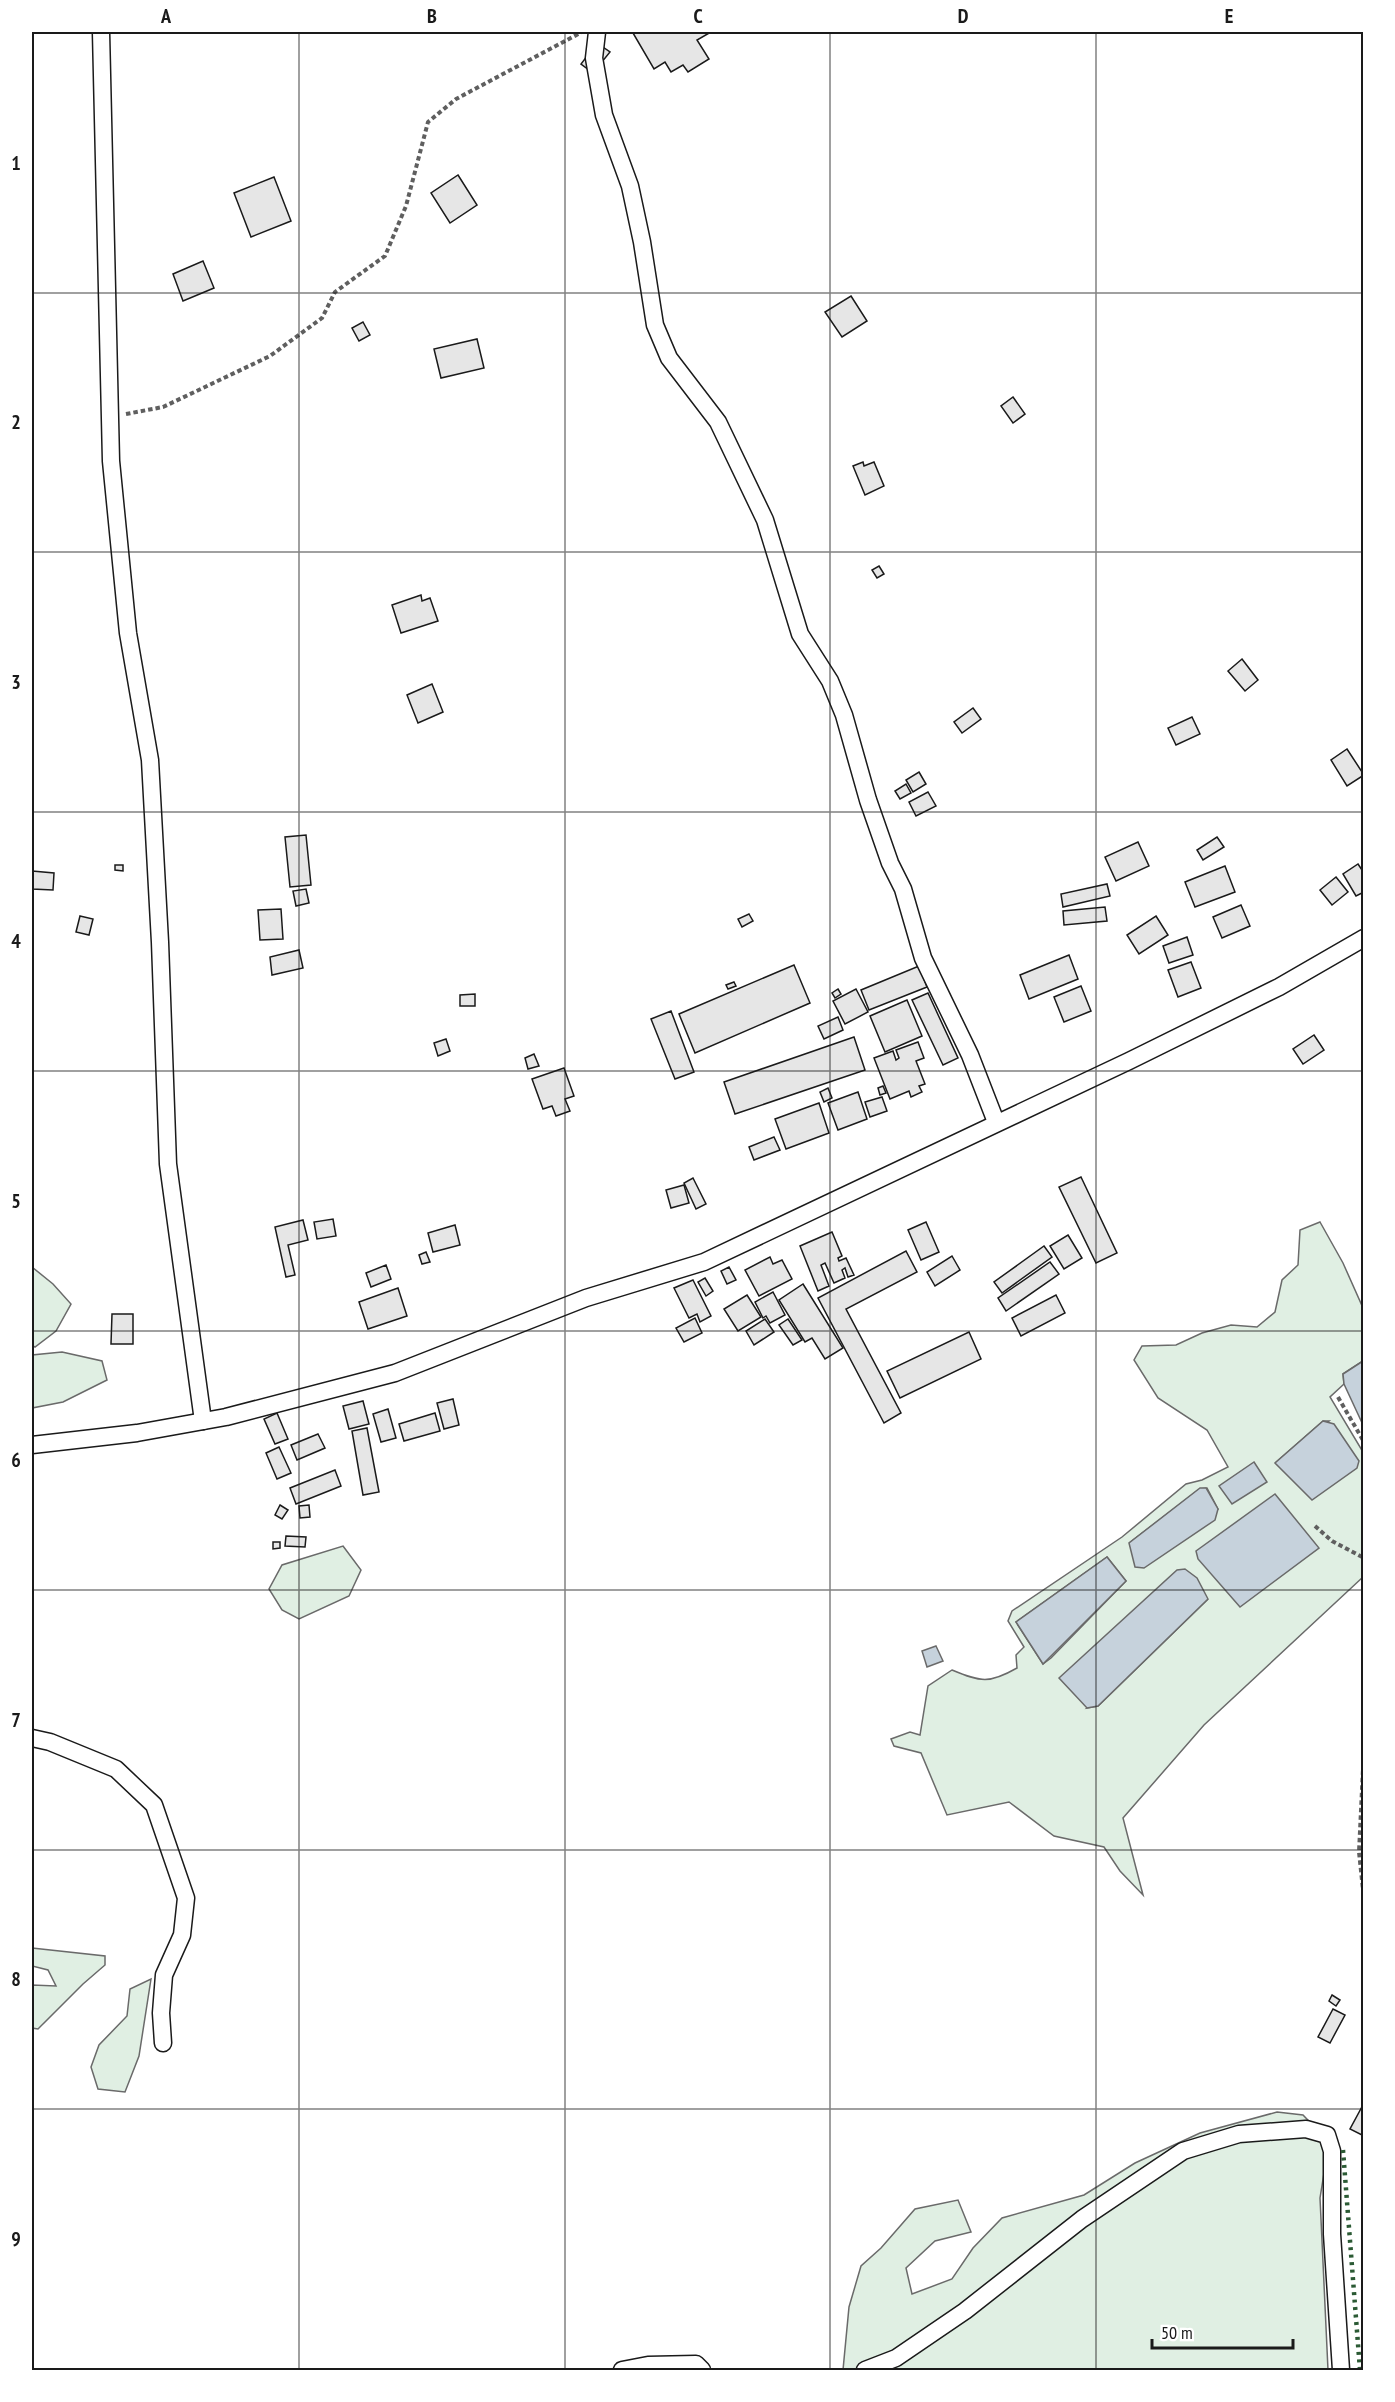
<svg xmlns="http://www.w3.org/2000/svg" width="1395" height="2402" viewBox="0 0 1395 2402" font-family="'PT Sans Narrow',sans-serif">
<rect width="100%" height="100%" fill="#fff"/>
<!-- green -->
<g fill="#e0efe3" stroke="#6a6a6a" stroke-width="1.5" fill-rule="evenodd">
<path d="M1320,1222L1343,1263L1363,1308V1361L1343,1374L1344,1384L1330,1397L1363,1452V1577L1204,1725L1123,1818L1143,1895L1120,1871L1104,1847L1054,1836L1009,1802L947,1815L921,1753L894,1746L891,1739L910,1732L920,1735L928,1686L952,1670C981,1682 989,1684 1017,1668L1016,1655L1024,1647L1008,1621L1012,1611L1122,1537L1186,1484L1202,1480L1228,1467L1207,1430L1158,1398L1134,1360L1142,1346L1176,1345L1202,1333L1231,1325L1257,1327L1275,1312L1282,1280L1298,1265L1300,1230ZM1323,1421H1329L1275,1463ZM1207,1488L1218,1509L1129,1543L1200,1489ZM1107,1557L1126,1581L1051,1658L1043,1664L1016,1622ZM1208,1599L1098,1706L1087,1708Z"/>
<polygon points="32,1267 53,1284 71,1304 56,1331 35,1347 32,1345"/>
<polygon points="62,1352 102,1361 107,1380 63,1402 32,1408 32,1355"/>
<polygon points="343,1546 361,1570 349,1596 299,1619 282,1610 269,1589 282,1565"/>
<polygon points="32,1948 105,1956 105,1965 83,1984 38,2029 32,2028 32,1985 56,1986 48,1970 32,1966"/>
<polygon points="151,1979 139,2056 125,2092 98,2089 91,2067 99,2045 127,2016 130,1989"/>
<polygon points="1277,2112 1303,2115 1329,2142 1320,2198 1328,2370 843,2370 849,2307 861,2266 881,2248 915,2209 958,2200 971,2232 935,2241 906,2268 912,2294 952,2279 973,2248 1002,2218 1084,2195 1135,2163 1200,2133"/>
</g>
<!-- water -->
<g fill="#c6d2dc" stroke="#6a6a6a" stroke-width="1.5">
<polygon points="1363,1361 1363,1425 1344,1384 1343,1374"/>
<polygon points="1323,1421 1334,1424 1359,1461 1357,1468 1312,1500 1275,1463"/>
<polygon points="1254,1462 1267,1482 1232,1504 1219,1486"/>
<polygon points="1200,1488 1206,1488 1218,1509 1215,1520 1144,1568 1135,1567 1129,1543"/>
<polygon points="1275,1494 1319,1548 1240,1607 1198,1559 1196,1551"/>
<polygon points="1107,1557 1126,1581 1043,1664 1016,1622"/>
<polygon points="1185,1569 1197,1578 1208,1599 1098,1706 1087,1708 1059,1678 1177,1570"/>
<polygon points="936,1646 943,1661 927,1667 922,1651"/>
</g>
<!-- building -->
<g fill="#e6e6e6" stroke="#1a1a1a" stroke-width="1.5">
<polygon points="635,32 711,32 697,40 709,59 688,72 683,65 671,72 665,62 654,69 633,33"/>
<polygon points="597,43 610,52 593,73 581,64"/>
<polygon points="458,175 477,205 450,223 431,193"/>
<polygon points="274,177 291,221 251,237 234,193"/>
<polygon points="203,261 214,288 183,301 173,274"/>
<polygon points="851,296 867,321 842,337 825,312"/>
<polygon points="363,322 370,335 359,341 352,328"/>
<polygon points="477,339 484,368 441,378 434,349"/>
<polygon points="1013,397 1025,414 1013,423 1001,406"/>
<polygon points="863,462 864,466 874,462 884,486 865,495 853,466"/>
<polygon points="879,566 884,574 877,578 872,570"/>
<polygon points="421,595 422,601 430,598 438,621 401,633 392,605"/>
<polygon points="1242,659 1258,680 1245,691 1228,671"/>
<polygon points="432,684 443,712 418,723 407,695"/>
<polygon points="973,708 981,719 962,733 954,722"/>
<polygon points="1192,717 1200,734 1176,745 1168,728"/>
<polygon points="1347,749 1364,775 1347,786 1331,760"/>
<polygon points="919,772 926,784 913,792 906,780"/>
<polygon points="906,784 911,793 900,799 895,791"/>
<polygon points="928,792 936,806 916,816 909,802"/>
<polygon points="306,835 311,885 290,887 285,837"/>
<polygon points="1217,837 1224,847 1203,860 1197,850"/>
<polygon points="1138,842 1149,866 1116,881 1105,857"/>
<polygon points="1358,864 1364,873 1364,892 1356,896 1343,874"/>
<polygon points="115,865 123,865 123,871 115,870"/>
<polygon points="1225,866 1235,892 1195,907 1185,882"/>
<polygon points="32,871 54,873 53,890 32,889"/>
<polygon points="1336,877 1348,892 1332,905 1320,890"/>
<polygon points="1107,884 1110,896 1063,907 1061,894"/>
<polygon points="306,889 309,903 296,906 293,891"/>
<polygon points="1241,905 1250,926 1222,938 1213,917"/>
<polygon points="1105,907 1107,921 1064,925 1063,911"/>
<polygon points="281,909 283,939 260,940 258,910"/>
<polygon points="749,914 753,921 742,927 738,919"/>
<polygon points="80,916 93,919 89,935 76,932"/>
<polygon points="1156,916 1168,935 1139,954 1127,935"/>
<polygon points="1187,937 1193,955 1169,963 1163,946"/>
<polygon points="299,950 303,968 272,975 270,957"/>
<polygon points="1069,955 1078,979 1029,999 1020,975"/>
<polygon points="1191,962 1201,988 1178,997 1168,970"/>
<polygon points="794,965 810,1003 695,1053 679,1014"/>
<polygon points="919,966 927,987 869,1010 861,990"/>
<polygon points="734,982 736,986 728,989 726,985"/>
<polygon points="1081,986 1091,1011 1064,1022 1054,997"/>
<polygon points="838,989 841,994 835,998 832,993"/>
<polygon points="856,989 868,1012 845,1024 833,1001"/>
<polygon points="928,993 958,1058 943,1065 912,1000"/>
<polygon points="475,994 475,1006 460,1006 460,995"/>
<polygon points="907,1000 922,1036 885,1052 870,1016"/>
<polygon points="671,1011 694,1072 675,1079 651,1019"/>
<polygon points="838,1017 843,1030 824,1039 818,1026"/>
<polygon points="1314,1035 1324,1050 1303,1064 1293,1049"/>
<polygon points="854,1037 865,1070 735,1114 724,1082"/>
<polygon points="446,1039 450,1051 438,1056 434,1043"/>
<polygon points="918,1042 924,1058 916,1061 925,1084 919,1086 922,1092 911,1097 909,1091 890,1099 874,1058 893,1051 896,1060 899,1058 896,1050"/>
<polygon points="534,1054 539,1066 528,1069 525,1058"/>
<polygon points="564,1068 574,1096 565,1099 570,1111 556,1116 552,1106 543,1109 532,1079"/>
<polygon points="883,1086 886,1093 880,1095 878,1088"/>
<polygon points="828,1088 832,1098 824,1102 820,1092"/>
<polygon points="858,1092 867,1119 838,1130 828,1103"/>
<polygon points="882,1097 887,1111 870,1117 865,1102"/>
<polygon points="819,1103 829,1133 786,1149 775,1119"/>
<polygon points="774,1137 780,1150 754,1160 749,1147"/>
<polygon points="1081,1177 1117,1253 1096,1263 1059,1187"/>
<polygon points="693,1178 706,1204 696,1209 684,1183"/>
<polygon points="684,1185 689,1203 671,1208 666,1190"/>
<polygon points="333,1219 336,1236 317,1239 314,1222"/>
<polygon points="303,1220 308,1240 288,1245 295,1275 286,1277 275,1227"/>
<polygon points="926,1222 939,1252 921,1260 908,1230"/>
<polygon points="455,1225 460,1245 433,1252 428,1233"/>
<polygon points="832,1232 842,1256 838,1258 839,1261 846,1258 854,1275 848,1277 845,1268 842,1270 845,1278 834,1283 825,1263 821,1265 829,1286 818,1291 800,1246"/>
<polygon points="1068,1235 1082,1258 1064,1269 1050,1246"/>
<polygon points="1044,1246 1052,1257 1002,1293 994,1282"/>
<polygon points="906,1251 917,1272 846,1309 901,1413 884,1423 818,1298"/>
<polygon points="426,1252 430,1262 422,1264 419,1255"/>
<polygon points="952,1256 960,1270 935,1286 927,1272"/>
<polygon points="770,1257 773,1264 782,1260 792,1279 759,1296 745,1270"/>
<polygon points="1050,1262 1059,1274 1006,1311 998,1298"/>
<polygon points="386,1265 391,1279 371,1287 366,1273"/>
<polygon points="729,1267 736,1280 727,1284 721,1271"/>
<polygon points="705,1278 713,1291 706,1296 698,1282"/>
<polygon points="693,1280 711,1316 700,1322 697,1314 689,1318 674,1288"/>
<polygon points="803,1284 843,1348 825,1359 812,1338 805,1342 779,1300"/>
<polygon points="398,1288 407,1316 368,1329 359,1302"/>
<polygon points="773,1292 785,1315 770,1323 766,1316 763,1318 755,1302"/>
<polygon points="747,1295 761,1317 738,1331 724,1309"/>
<polygon points="1056,1295 1065,1313 1021,1336 1012,1318"/>
<polygon points="112,1314 133,1314 133,1344 111,1344"/>
<polygon points="695,1318 702,1333 684,1342 676,1328"/>
<polygon points="765,1319 774,1332 754,1345 746,1331"/>
<polygon points="788,1319 802,1340 793,1345 779,1325"/>
<polygon points="969,1332 981,1359 900,1398 887,1371"/>
<polygon points="453,1399 459,1425 444,1429 437,1403"/>
<polygon points="363,1401 369,1424 349,1429 343,1406"/>
<polygon points="388,1409 396,1438 381,1442 373,1414"/>
<polygon points="277,1413 288,1439 275,1444 264,1419"/>
<polygon points="435,1413 440,1431 404,1441 399,1424"/>
<polygon points="367,1428 379,1492 363,1495 352,1431"/>
<polygon points="318,1434 325,1448 297,1460 291,1445"/>
<polygon points="279,1447 291,1473 277,1479 266,1453"/>
<polygon points="335,1470 341,1486 296,1504 290,1488"/>
<polygon points="280,1505 288,1510 282,1519 275,1515"/>
<polygon points="309,1505 310,1517 300,1518 299,1506"/>
<polygon points="286,1536 306,1537 305,1547 285,1546"/>
<polygon points="273,1542 280,1542 280,1548 273,1549"/>
<polygon points="1332,1995 1340,2000 1336,2006 1329,2001"/>
<polygon points="1333,2009 1345,2015 1330,2043 1318,2037"/>
<polygon points="1364,2103 1364,2136 1350,2129"/>
</g>
<g fill="none" stroke-linecap="round" stroke-linejoin="round">
<!-- minor casing -->
<g stroke="#1a1a1a" stroke-width="19">
<g id="minor">
<polyline points="101,32 111,461 128,633 150,760 160,942 168,1164 203,1421"/>
<polyline points="597,32 594,58 604,115 630,186 642,242 655,325 669,358 718,422 765,520 800,634 830,681 844,715 868,800 890,863 903,889 923,958 970,1055 996,1122"/>
<polyline points="32,1445 137,1433 226,1417 395,1373 586,1298 704,1262 1129,1061 1279,987 1364,938"/>
<polyline points="32,1738 50,1742 116,1769 154,1805 186,1898 182,1935 164,1975 161,2013 163,2043"/>
<polyline points="622,2370 648,2365 696,2364 702,2370"/>
<polyline points="865,2370 896,2358 965,2311 1082,2219 1183,2151 1239,2134 1306,2129 1327,2135 1332,2151 1332,2234 1341,2370"/>
</g>
</g>
<!-- path -->
<g stroke="#5f5f5f" stroke-width="4" stroke-dasharray="4.5 3" stroke-linecap="butt">
<polyline points="126,414 163,407 270,356 322,318 335,292 385,256 406,206 428,122 456,99 582,32"/>
<polyline points="1338,1397 1364,1442"/>
<polyline points="1315,1526 1332,1541 1364,1558"/>
<polyline points="1364,1748 1359,1852 1364,1899"/>
</g>
<!-- minor -->
<use href="#minor" stroke="#fff" stroke-width="16"/>
<!-- hedge -->
<polyline stroke="#2b5a34" stroke-width="4.5" stroke-dasharray="3 4.5" stroke-linecap="butt" points="1343,2150 1360,2370"/>
</g>
<!-- grid -->
<path fill="none" stroke="#1a1a1a" stroke-width="1.5" stroke-opacity="0.55" d="M299,32V2370M565,32V2370M830,32V2370M1096,32V2370M32,293H1364M32,552H1364M32,812H1364M32,1071H1364M32,1331H1364M32,1590H1364M32,1850H1364M32,2109H1364"/>
<!-- border -->
<rect width="1395" height="2402" fill="none" stroke="#ffffff" stroke-width="66"/>
<!-- scale -->
<path d="M1152 2339v9h141v-9" fill="none" stroke="#1a1a1a" stroke-width="3"/>
<text x="1161" y="2339" font-size="18" fill="#1a1a1a" stroke="#ffffff" stroke-width="4.5" paint-order="stroke">50 m</text>
<rect x="33" y="33" width="1329" height="2336" fill="none" stroke="#1a1a1a" stroke-width="2"/>
<g font-size="20" text-anchor="middle" font-weight="bold" fill="#1a1a1a">
<text x="166" y="23">A</text>
<text x="432" y="23">B</text>
<text x="698" y="23">C</text>
<text x="963" y="23">D</text>
<text x="1229" y="23">E</text>
<text x="16" y="170">1</text>
<text x="16" y="429">2</text>
<text x="16" y="689">3</text>
<text x="16" y="948">4</text>
<text x="16" y="1208">5</text>
<text x="16" y="1467">6</text>
<text x="16" y="1727">7</text>
<text x="16" y="1986">8</text>
<text x="16" y="2246">9</text>
</g>
</svg>
